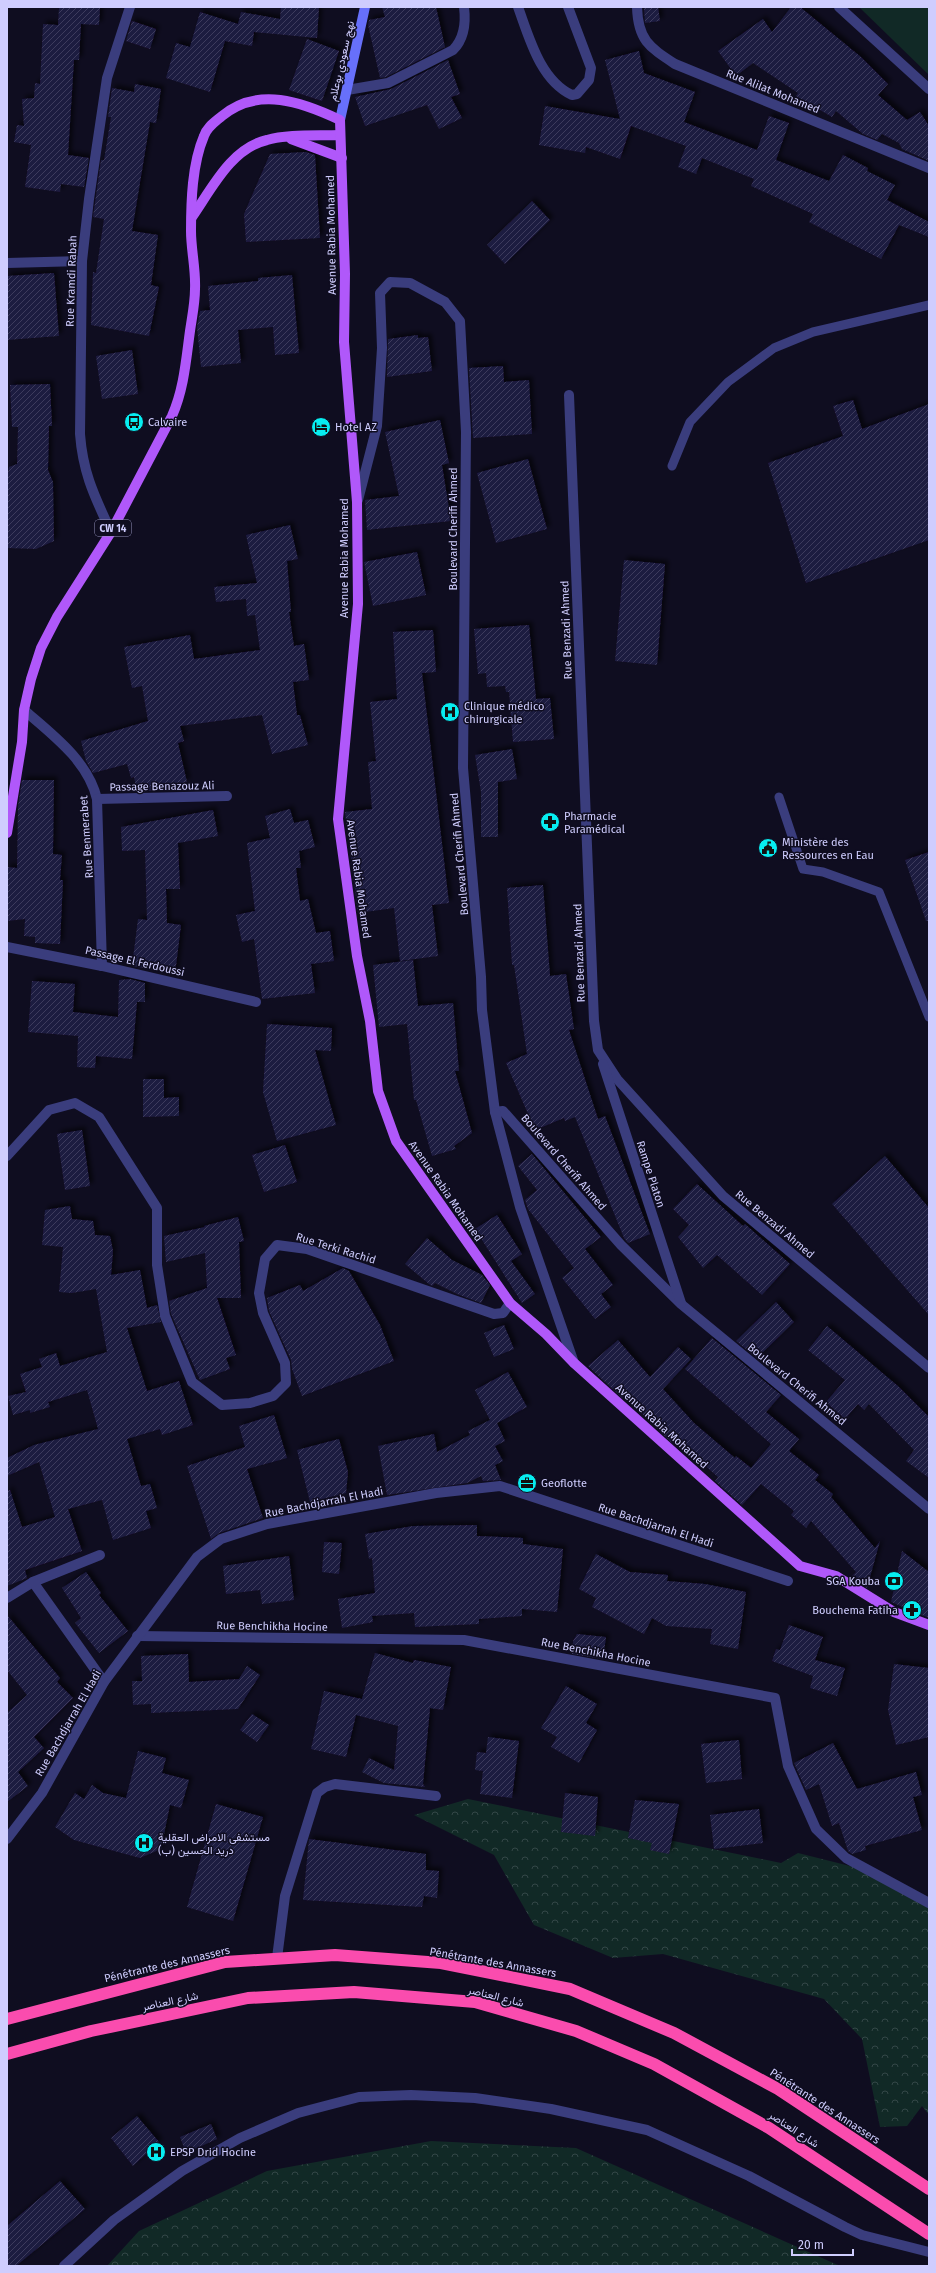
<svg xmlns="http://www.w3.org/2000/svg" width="936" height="2273" viewBox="0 0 936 2273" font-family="'Fira Sans',Vazirmatn,sans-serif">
<defs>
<pattern id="forest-crowns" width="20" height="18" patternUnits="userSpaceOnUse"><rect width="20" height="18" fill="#112926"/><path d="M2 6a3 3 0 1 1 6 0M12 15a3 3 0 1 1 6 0" fill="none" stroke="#334747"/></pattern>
<pattern id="building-hatch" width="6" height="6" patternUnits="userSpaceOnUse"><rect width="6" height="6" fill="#1e1a40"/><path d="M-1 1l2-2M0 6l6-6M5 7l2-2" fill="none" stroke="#3e3a5d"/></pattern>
<filter id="shadow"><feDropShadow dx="3.5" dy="-3.5" stdDeviation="2" flood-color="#0009"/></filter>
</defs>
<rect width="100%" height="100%" fill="#0f0d20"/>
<!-- forest -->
<g fill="url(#forest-crowns)">
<polygon points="468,1799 781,1863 798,1853 882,1874 929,1905 929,2115 922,2106 907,2126 880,2127 862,2039 824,1999 663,1954 613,1958 534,1925 494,1855 414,1815"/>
<polygon points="431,2141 576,2148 840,2266 107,2266 139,2231 267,2171"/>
</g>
<!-- park -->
<polygon fill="#112926" points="859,7 929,7 929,75"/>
<!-- building -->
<g fill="url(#building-hatch)" filter="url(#shadow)">
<polygon points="59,7 100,7 99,25 81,24 79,60 74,60 68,155 89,158 84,187 61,184 60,192 25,187 31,145 14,142 17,125 24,126 22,99 34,98 35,83 40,84 43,24 58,25"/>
<polygon points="281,7 319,7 317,38 254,32 252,46 225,41 210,92 166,78 176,43 190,47 200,12 238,24 241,12 280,19"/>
<polygon points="382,7 436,7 445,47 386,77 380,78 368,25 369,20 385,17"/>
<polygon points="658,7 660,21 645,23 644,8"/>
<polygon points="791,7 800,7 861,57 888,84 878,95 907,120 920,112 929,126 929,161 902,149 899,143 882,134 877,140 863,134 836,111 832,117 796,96 798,93 753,63 736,76 718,51 763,19 772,32"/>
<polygon points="132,21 156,29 150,49 126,41"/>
<polygon points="307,39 339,51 322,101 289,90"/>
<polygon points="639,51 644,73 695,92 684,122 757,150 769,116 789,123 776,160 829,181 843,155 868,168 867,171 895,185 887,200 929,222 929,237 899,225 881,259 809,222 813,214 751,186 754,179 702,158 696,174 678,167 686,146 631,126 620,159 586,147 585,153 539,145 545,106 620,119 605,60"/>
<polygon points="448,60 460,94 451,97 462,118 439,129 427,105 365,126 355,97 391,89"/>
<polygon points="135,84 161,89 156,123 150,122 132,231 158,235 151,285 159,287 149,336 91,325 93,272 96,273 104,219 93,217 101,160 104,160 111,117 108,117 112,88 134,92"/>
<polygon points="306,152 315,155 320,238 246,242 244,214 270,154"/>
<polygon points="532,201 550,220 505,264 487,245"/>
<polygon points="54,273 59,336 7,340 7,276"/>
<polygon points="292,275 299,353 275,355 273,327 238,330 241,363 201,367 197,327 200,311 210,310 208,286 258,281 258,278"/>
<polygon points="418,335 418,338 428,337 432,371 387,377 388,339"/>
<polygon points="132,350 138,394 102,399 96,356"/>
<polygon points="503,366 504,382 529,380 532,434 473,438 469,368"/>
<polygon points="50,384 52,426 49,426 48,470 53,482 54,541 36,549 7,548 7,479 9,467 17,464 18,427 12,427 10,385"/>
<polygon points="853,400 862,429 929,404 929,540 806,583 768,463 843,436 833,406"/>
<polygon points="440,420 449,463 442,465 451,521 367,530 365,500 399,496 385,432"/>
<polygon points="528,459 547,529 496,543 477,473"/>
<polygon points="290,525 298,559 287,561 291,612 289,612 294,646 304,644 309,680 293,682 297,715 300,715 308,745 272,754 262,715 180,726 184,741 178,743 187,782 150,791 137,792 134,777 131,778 127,764 93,773 86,761 81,741 148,721 142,686 132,688 124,647 190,635 194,659 260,650 255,615 247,616 246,599 216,602 214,587 257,583 246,535"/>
<polygon points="417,552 426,595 373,606 364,562"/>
<polygon points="624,560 665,564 657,665 615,661"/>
<polygon points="529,625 536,699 550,698 554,739 513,742 509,692 506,692 505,686 487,687 486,673 478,674 474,629"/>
<polygon points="433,630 436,672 422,673 449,903 432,905 438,956 400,961 394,908 358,913 345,812 372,809 368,762 376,761 370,702 397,699 393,632"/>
<polygon points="512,749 517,779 498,782 498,837 481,837 481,792 475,755"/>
<polygon points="22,780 54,780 53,854 62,855 60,880 63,880 60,944 35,943 35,937 24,936 25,919 7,921 7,867 17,868 18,806"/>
<polygon points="290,809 294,823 308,820 315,847 299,851 301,868 296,868 300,901 308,899 316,933 330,931 334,961 311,964 315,993 262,999 254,939 242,942 236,915 255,911 247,843 270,838 265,816"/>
<polygon points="213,810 218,836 178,843 180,889 166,889 167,923 181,925 175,974 132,966 138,919 147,920 145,850 122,851 121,827"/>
<polygon points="929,852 929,921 926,921 905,860"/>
<polygon points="543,885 550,976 566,974 574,1029 569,1030 598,1119 605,1116 650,1234 628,1243 624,1238 575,1117 565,1121 564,1118 535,1130 506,1063 527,1054 514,965 512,965 507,888"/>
<polygon points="413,960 418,1006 453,1003 459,1071 455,1071 472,1133 454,1146 456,1149 432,1156 416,1100 414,1100 407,1024 379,1027 373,965"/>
<polygon points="130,979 145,983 145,1002 137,1002 132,1059 96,1056 95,1068 77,1067 78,1036 28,1032 32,981 75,984 73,1012 118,1017 119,980"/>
<polygon points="267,1024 332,1028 331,1051 315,1050 336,1125 277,1141 263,1092"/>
<polygon points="143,1079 164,1079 164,1098 179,1097 179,1116 143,1117"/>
<polygon points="82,1130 90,1186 65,1190 57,1134"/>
<polygon points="285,1145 297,1182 264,1192 252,1155"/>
<polygon points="532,1154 601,1237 585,1249 613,1285 601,1294 611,1307 595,1319 562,1278 574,1268 528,1209 525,1200 537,1190 518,1166"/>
<polygon points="885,1156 929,1208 929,1315 832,1204"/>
<polygon points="697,1184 743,1226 745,1224 790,1264 762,1295 717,1255 703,1268 678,1237 689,1225 673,1209"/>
<polygon points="70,1206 72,1219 93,1221 95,1235 110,1236 113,1251 111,1275 140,1270 147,1308 157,1305 161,1322 127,1328 147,1391 179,1381 193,1425 162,1435 160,1429 127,1439 141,1486 150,1484 157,1508 146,1511 151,1528 113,1540 102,1500 68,1509 82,1551 25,1570 27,1578 7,1586 7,1491 10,1490 22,1527 55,1517 39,1462 7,1476 7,1458 34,1445 98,1429 87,1390 48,1402 50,1407 30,1413 30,1410 13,1415 8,1396 26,1392 20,1374 42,1367 39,1359 56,1353 60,1366 107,1352 96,1289 72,1293 59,1292 63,1247 42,1245 45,1210"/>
<polygon points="497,1215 522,1254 511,1261 535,1294 522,1303 475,1229"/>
<polygon points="238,1217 244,1241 239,1242 241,1298 217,1298 236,1355 226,1358 230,1369 200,1380 171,1314 169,1301 207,1288 205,1253 166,1262 164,1236 205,1227 204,1226"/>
<polygon points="427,1238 452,1260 482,1275 490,1285 481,1303 457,1294 435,1283 432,1286 429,1284 405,1264"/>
<polygon points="343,1268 349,1271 380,1325 394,1361 302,1396 292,1369 291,1360 269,1311 267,1298 300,1285 303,1291"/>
<polygon points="776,1302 794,1322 757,1358 736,1341"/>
<polygon points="504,1325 514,1349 494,1357 484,1333"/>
<polygon points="827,1326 899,1387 929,1417 929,1478 906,1461 914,1450 869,1404 864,1410 858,1404 845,1419 826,1402 845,1380 808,1350"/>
<polygon points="712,1338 781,1395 766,1412 799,1439 789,1451 819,1475 815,1480 833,1494 831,1497 875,1548 880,1541 867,1588 852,1576 856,1572 811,1521 806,1528 791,1515 794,1511 761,1484 742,1505 715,1481 718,1477 675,1440 672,1443 624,1396 622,1398 588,1366 618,1340 650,1377 678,1347 691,1359 663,1389 694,1423 735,1458 736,1456 751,1468 771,1444 685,1369"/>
<polygon points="508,1372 527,1407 497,1423 505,1441 495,1446 503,1461 495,1465 501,1480 483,1481 481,1476 467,1483 387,1495 378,1446 434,1434 437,1452 470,1435 468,1431 490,1420 475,1390"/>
<polygon points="274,1415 287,1458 247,1469 263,1518 219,1533 211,1539 187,1466 245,1447 239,1426"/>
<polygon points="339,1439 348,1472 346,1493 310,1502 297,1450"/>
<polygon points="477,1525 477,1536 523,1538 523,1544 563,1549 557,1612 522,1609 522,1616 479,1619 479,1624 415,1627 414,1613 372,1616 373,1622 342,1628 338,1599 375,1593 372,1558 369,1559 365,1534 413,1526"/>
<polygon points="324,1542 342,1543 339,1574 322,1572"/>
<polygon points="902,1551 929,1572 929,1618 891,1602"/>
<polygon points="596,1554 630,1572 668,1575 667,1581 705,1584 746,1592 738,1649 710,1644 712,1629 666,1626 652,1618 644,1634 592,1607 596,1598 579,1589"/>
<polygon points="289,1556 294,1600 262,1604 260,1590 226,1594 223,1566"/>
<polygon points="86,1572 101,1593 99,1595 128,1631 99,1653 75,1623 81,1618 62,1588"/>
<polygon points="7,1615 60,1678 57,1682 73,1698 34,1737 44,1748 18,1772 28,1786 7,1802 7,1713 27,1695 7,1670"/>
<polygon points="789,1625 823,1637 815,1660 845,1668 837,1696 810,1688 813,1676 772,1661 776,1649 780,1650"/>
<polygon points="577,1634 606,1637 603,1659 572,1654 573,1641"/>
<polygon points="375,1653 413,1663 414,1660 451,1667 443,1710 430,1708 423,1784 425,1787 384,1783 362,1772 369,1758 394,1770 398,1726 356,1715 346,1757 311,1749 324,1691 362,1699"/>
<polygon points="188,1654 189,1682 239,1679 247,1666 260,1675 238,1709 151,1713 151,1704 133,1705 132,1681 142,1681 141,1656"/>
<polygon points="894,1664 929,1668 929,1737 896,1745 888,1710"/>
<polygon points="566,1686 597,1704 586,1723 597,1730 579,1763 551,1747 557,1737 541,1728"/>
<polygon points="252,1714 269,1725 257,1742 240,1730"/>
<polygon points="488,1737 519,1741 512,1798 480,1794 483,1771 475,1770 477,1752 486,1753"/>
<polygon points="739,1740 742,1779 706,1783 701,1744"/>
<polygon points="833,1743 857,1789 916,1772 922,1795 913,1797 922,1830 865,1846 866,1850 852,1854 848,1851 839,1823 832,1826 819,1784 806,1790 794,1763"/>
<polygon points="138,1751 166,1758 162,1773 189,1780 181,1808 170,1805 161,1849 140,1858 74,1840 55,1827 75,1793 84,1799 92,1785 103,1793 126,1798"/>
<polygon points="565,1793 598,1797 595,1836 561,1832"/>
<polygon points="635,1800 679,1804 669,1854 650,1850 652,1843 628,1838"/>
<polygon points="216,1804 263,1817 233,1921 187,1907"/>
<polygon points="759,1809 763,1843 714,1849 710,1815"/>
<polygon points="309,1839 426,1854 426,1870 439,1871 437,1898 424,1896 422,1907 303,1900"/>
<polygon points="137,2116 159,2142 133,2166 111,2138"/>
<polygon points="211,2124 217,2139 186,2153 180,2137"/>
<polygon points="60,2181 85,2209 16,2266 7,2266 7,2226"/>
</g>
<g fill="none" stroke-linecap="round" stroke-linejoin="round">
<!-- lane -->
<g stroke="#3a3d7d" stroke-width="9">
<polyline points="672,466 690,422 728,382 774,348 813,332 929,305"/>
<polyline points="779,797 803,869 823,872 879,892 929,1017"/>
</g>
<!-- street -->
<g stroke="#3a3d7d" stroke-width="10">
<path d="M518,7C529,37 540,80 572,95L577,94L589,80L591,68L568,7"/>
<path d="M637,7C638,40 649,47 675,64L929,168"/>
<polyline points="839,7 929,89"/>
<path d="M347,90L388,83L453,50C464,39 466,23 464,7"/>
<polyline points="7,263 82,261"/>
<polyline points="569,395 594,1021 598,1050 617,1079 723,1196 929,1368"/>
<polyline points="358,500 377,426 382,348 380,293 390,282 410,283 445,302 460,321 466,432 463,768 481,977 482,1010 495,1112 503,1111 621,1245 681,1304 929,1509"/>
<path d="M111,532C95,497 83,474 80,434L82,261L89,199L107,78L130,7"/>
<path d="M24,710C53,735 88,761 97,799L102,966"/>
<polyline points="97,799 227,796"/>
<polyline points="7,947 102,966 256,1002"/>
<polyline points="603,1064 681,1303"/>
<polyline points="495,1112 520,1207 574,1363"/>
<polyline points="7,1156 49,1110 75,1103 99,1117 157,1208 157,1265 165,1316 192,1382 222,1405 250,1403 273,1396 286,1383 285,1363 263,1313 259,1293 265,1259 277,1245 307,1249 494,1314 503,1313 510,1303"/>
<polyline points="33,1582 100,1555"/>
<polyline points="7,1598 33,1582 104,1682"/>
<polyline points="137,1636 464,1640 775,1698 788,1766 816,1829 846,1858 929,1903"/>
<polyline points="7,1839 42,1793 104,1682 197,1557 221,1539 267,1524 436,1493 500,1486 788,1581"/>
<polyline points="277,1958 285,1896 317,1793 325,1787 335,1784 436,1796"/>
<polyline points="64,2266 114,2220 182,2171 240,2138 298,2113 359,2097 411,2095 475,2098 551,2109 647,2130 749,2176 845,2227 862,2235 929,2252"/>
</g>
<!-- secondary -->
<polyline stroke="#6770fb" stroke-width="10" points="340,120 365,7"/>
<!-- primary -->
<g stroke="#b058fa" stroke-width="10">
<polyline points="291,139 342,158"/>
<path d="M192,217C211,190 231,148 267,140C288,134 318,136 340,135"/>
<path d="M7,833L22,742L24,710L31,679L41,648L57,617L111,532L172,416C184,389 186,360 190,331C192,317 195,303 195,289C196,270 191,250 191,231C191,202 192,164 204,136C207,127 215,122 222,116C258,86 302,102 340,120L345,274L344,342L357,502L358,604L338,819L357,956L370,1021L378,1091L396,1141L510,1303L546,1334L574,1363L800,1566L836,1576L894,1612L929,1625"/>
</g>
<!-- highway -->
<g stroke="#fa4cae" stroke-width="12">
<polyline points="7,2019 225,1962 335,1955 441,1963 570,1989 674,2033 778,2089 929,2189"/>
<polyline points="7,2054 91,2031 248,1998 354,1992 475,2002 576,2031 654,2064 769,2128 929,2234"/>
</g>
</g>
<!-- icons -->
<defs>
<g id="bus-disc" transform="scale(1)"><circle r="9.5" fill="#07edf0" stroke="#0f0d20"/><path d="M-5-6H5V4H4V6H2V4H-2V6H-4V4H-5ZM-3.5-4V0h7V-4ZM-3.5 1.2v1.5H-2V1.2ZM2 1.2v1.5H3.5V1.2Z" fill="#111"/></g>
<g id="hotel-disc" transform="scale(1)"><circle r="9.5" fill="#07edf0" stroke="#0f0d20"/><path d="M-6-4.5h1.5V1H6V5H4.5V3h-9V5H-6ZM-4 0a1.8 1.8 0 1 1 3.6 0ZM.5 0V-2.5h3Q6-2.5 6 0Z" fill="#111"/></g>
<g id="hospital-disc" transform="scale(1)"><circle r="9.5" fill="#07edf0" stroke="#0f0d20"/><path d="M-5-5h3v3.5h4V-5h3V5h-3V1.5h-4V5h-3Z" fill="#111"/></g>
<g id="pharmacy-disc" transform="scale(1)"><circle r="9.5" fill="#07edf0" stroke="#0f0d20"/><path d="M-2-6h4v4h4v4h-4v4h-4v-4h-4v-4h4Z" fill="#111"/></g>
<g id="civic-disc" transform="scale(1)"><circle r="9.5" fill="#07edf0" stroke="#0f0d20"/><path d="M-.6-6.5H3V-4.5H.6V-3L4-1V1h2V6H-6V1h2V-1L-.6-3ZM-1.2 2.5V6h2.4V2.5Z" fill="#111"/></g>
<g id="office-disc" transform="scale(1)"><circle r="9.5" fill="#07edf0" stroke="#0f0d20"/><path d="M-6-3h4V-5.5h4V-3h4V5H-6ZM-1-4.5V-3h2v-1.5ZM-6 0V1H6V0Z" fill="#111"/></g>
<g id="bank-disc" transform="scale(1)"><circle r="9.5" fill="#07edf0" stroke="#0f0d20"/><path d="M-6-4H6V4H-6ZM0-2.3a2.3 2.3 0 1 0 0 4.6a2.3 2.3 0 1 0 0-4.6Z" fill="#111"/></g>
</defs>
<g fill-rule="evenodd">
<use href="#bus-disc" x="134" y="422"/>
<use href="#hotel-disc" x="321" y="427"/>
<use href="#hospital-disc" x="450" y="712"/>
<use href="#pharmacy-disc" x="550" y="822"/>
<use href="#civic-disc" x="768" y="848"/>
<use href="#office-disc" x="527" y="1483"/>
<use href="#bank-disc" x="894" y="1581"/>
<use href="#pharmacy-disc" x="912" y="1610"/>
<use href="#hospital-disc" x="144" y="1843"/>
<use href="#hospital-disc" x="156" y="2152"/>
</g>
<g text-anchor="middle" stroke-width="3" stroke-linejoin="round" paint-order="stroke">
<!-- shield labels -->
<rect fill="#0f0d20" stroke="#9593bb" stroke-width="1" x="95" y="520" width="36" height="16" rx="3"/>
<g font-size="10" font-weight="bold" fill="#cfcdfe">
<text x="113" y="532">CW 14</text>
</g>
<!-- street labels -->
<g font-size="11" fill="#cfcdfe" stroke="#0f0d20">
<text transform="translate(341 61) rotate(-77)" y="4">نهج سعودي بوعلام</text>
<text transform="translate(773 91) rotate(22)" y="4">Rue Alilat Mohamed</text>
<text transform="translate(331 235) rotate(-91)" y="4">Avenue Rabia Mohamed</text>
<text transform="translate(71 281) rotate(-88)" y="4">Rue Kramdi Rabah</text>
<text transform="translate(453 529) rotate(-90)" y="4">Boulevard Cherifi Ahmed</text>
<text transform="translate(344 558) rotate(-90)" y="4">Avenue Rabia Mohamed</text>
<text transform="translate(566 630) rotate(-92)" y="4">Rue Benzadi Ahmed</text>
<text transform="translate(162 786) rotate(-1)" y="4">Passage Benazouz Ali</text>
<text transform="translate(86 837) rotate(-94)" y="4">Rue Benmerabet</text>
<text transform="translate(459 854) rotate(-95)" y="4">Boulevard Cherifi Ahmed</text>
<text transform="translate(359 879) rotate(82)" y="4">Avenue Rabia Mohamed</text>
<text transform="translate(579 953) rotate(-92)" y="4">Rue Benzadi Ahmed</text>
<text transform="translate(135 961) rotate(13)" y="4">Passage El Ferdoussi</text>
<text transform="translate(564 1162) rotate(49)" y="4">Boulevard Cherifi Ahmed</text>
<text transform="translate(651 1174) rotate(72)" y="4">Rampe Platon</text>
<text transform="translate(446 1191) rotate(55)" y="4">Avenue Rabia Mohamed</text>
<text transform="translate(775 1224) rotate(40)" y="4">Rue Benzadi Ahmed</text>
<text transform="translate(336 1248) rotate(17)" y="4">Rue Terki Rachid</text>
<text transform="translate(797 1384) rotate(39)" y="4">Boulevard Cherifi Ahmed</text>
<text transform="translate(662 1426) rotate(42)" y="4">Avenue Rabia Mohamed</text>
<text transform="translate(324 1502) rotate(-11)" y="4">Rue Bachdjarrah El Hadi</text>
<text transform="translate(656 1525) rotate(18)" y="4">Rue Bachdjarrah El Hadi</text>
<text transform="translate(272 1626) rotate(1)" y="4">Rue Benchikha Hocine</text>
<text transform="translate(596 1652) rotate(11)" y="4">Rue Benchikha Hocine</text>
<text transform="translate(68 1723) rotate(-60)" y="4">Rue Bachdjarrah El Hadi</text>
<text transform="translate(493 1962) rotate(10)" y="4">Pénétrante des Annassers</text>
<text transform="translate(167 1964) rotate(-13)" y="4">Pénétrante des Annassers</text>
<text transform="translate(496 1996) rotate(14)" y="4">شارع العناصر</text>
<text transform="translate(170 2001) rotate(-12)" y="4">شارع العناصر</text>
<text transform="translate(825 2106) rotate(33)" y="4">Pénétrante des Annassers</text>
<text transform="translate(794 2129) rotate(33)" y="4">شارع العناصر</text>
</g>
<!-- poi labels -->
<g font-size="11" fill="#cfcdfe" stroke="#0f0d20" text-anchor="start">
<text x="148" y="426">Calvaire</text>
<text x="335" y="431">Hotel AZ</text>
<text x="464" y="710">Clinique médico<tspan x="464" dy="13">chirurgicale</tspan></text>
<text x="564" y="820">Pharmacie<tspan x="564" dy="13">Paramédical</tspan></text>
<text x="782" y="846">Ministère des<tspan x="782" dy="13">Ressources en Eau</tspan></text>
<text x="541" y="1487">Geoflotte</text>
<text x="880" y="1585" text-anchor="end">SGA Kouba</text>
<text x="898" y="1614" text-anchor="end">Bouchema Fatiha</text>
<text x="158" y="1841">مستشفى الامراض العقلية<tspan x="158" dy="13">دريد الحسين (ب)</tspan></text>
<text x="170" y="2156">EPSP Drid Hocine</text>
</g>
</g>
<!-- border -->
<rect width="936" height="2273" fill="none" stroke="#cfcdfe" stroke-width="16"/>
<!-- scale -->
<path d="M792 2249v6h61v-6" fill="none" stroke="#cfcdfe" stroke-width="2"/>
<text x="798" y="2249" font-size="12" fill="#cfcdfe" stroke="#0f0d20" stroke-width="3" paint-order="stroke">20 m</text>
</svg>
